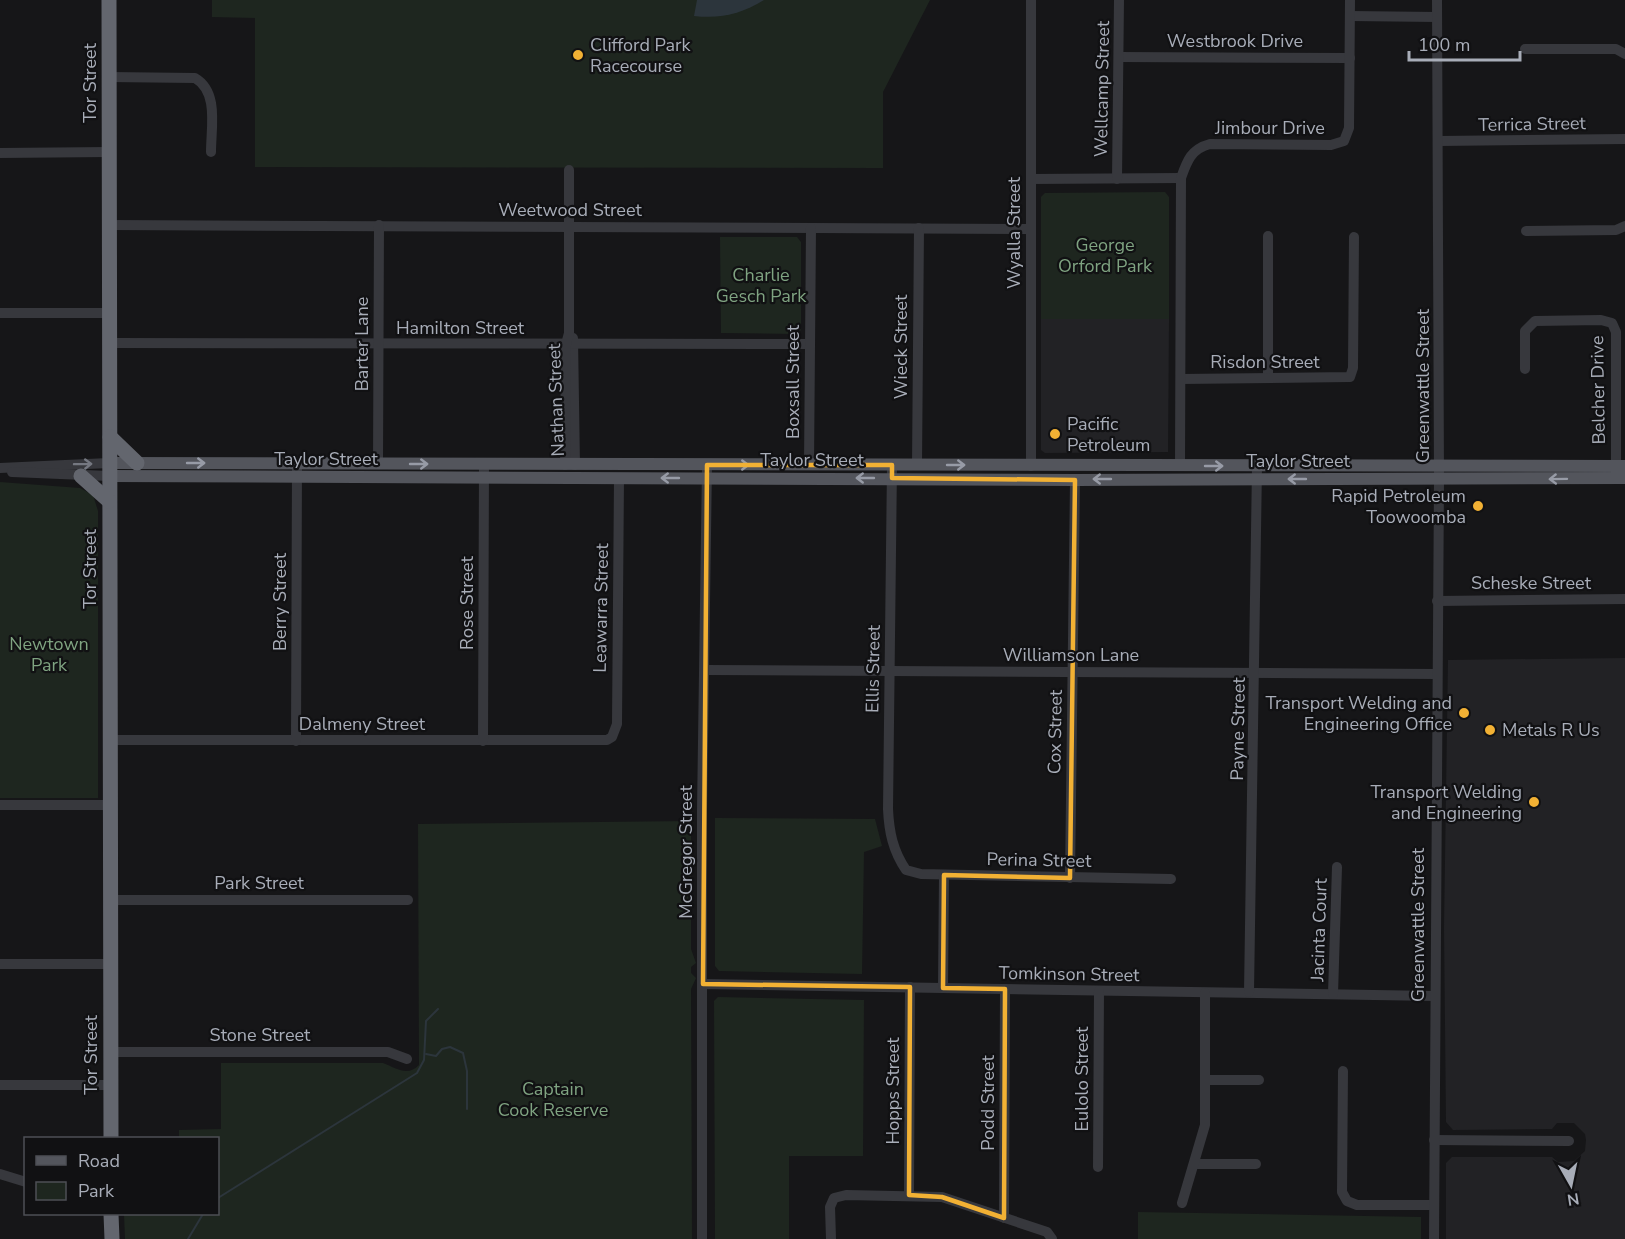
<svg xmlns="http://www.w3.org/2000/svg" width="1625" height="1239" viewBox="0 0 1625 1239" font-family="'Nunito Sans',sans-serif">
<rect width="100%" height="100%" fill="#161618"/>
<!-- built -->
<g fill="#222225">
<polygon points="1041,319 1169,319 1168,452 1045,453 1041,450"/>
<polygon points="1625,658 1625,1239 1446,1239 1446,1163 1452,1157 1552,1157 1558,1162 1574,1161 1585,1151 1586,1140 1585,1134 1574,1123 1557,1123 1552,1129 1453,1130 1446,1122 1444,927 1448,660"/>
</g>
<!-- green -->
<g fill="#1e261f">
<polygon points="212,0 930,0 883,92 883,168 255,167 255,18 212,17"/>
<polygon points="1165,192 1169,197 1169,319 1041,319 1041,197 1045,193"/>
<polygon points="720,237 797,237 801,242 801,330 796,334 721,333"/>
<polygon points="0,482 80,488 93,495 98,511 98,798 0,798"/>
<polygon points="715,818 875,819 882,846 864,852 862,974 719,971 715,966"/>
<path d="M691,821V949L696,963L691,967V973L696,978L691,989L692,1239H125L124,1214H218V1138H179V1130L221,1129V1063H383C396,1068 408,1077 419,1065L418,824Z"/>
<polygon points="718,997 864,1000 863,1156 789,1156 789,1239 715,1239 714,1001"/>
<polygon points="1138,1212 1421,1217 1421,1239 1138,1239"/>
</g>
<!-- water -->
<path fill="#2c353c" d="M697,0H764C741,14 721,19 694,16Z"/>
<g fill="none" stroke-linecap="round" stroke-linejoin="round">
<!-- stream -->
<g stroke="#2c353c" stroke-width="2">
<polyline points="426,1054 436,1056 442,1049 450,1047 463,1053 467,1071 467,1109"/>
<polyline points="218,1198 417,1073 424,1060 426,1021 438,1009"/>
<polyline points="188,1239 203,1214"/>
</g>
<!-- minor -->
<g stroke="#37383d" stroke-width="10">
<polyline points="1350,16 1437,17"/>
<polyline points="1525,49 1616,49 1625,54"/>
<polyline points="1119,57 1350,58"/>
<path d="M109,77L195,78C219,92 211,127 211,152"/>
<polyline points="1439,141 1625,139"/>
<polyline points="0,153 109,152"/>
<polyline points="1031,179 1181,178"/>
<polyline points="1117,179 1119,0"/>
<polyline points="109,225 1031,229"/>
<polyline points="1526,231 1616,230 1625,226"/>
<polyline points="0,313 109,313"/>
<polyline points="573,338 575,465"/>
<polyline points="109,343 810,344"/>
<polyline points="1525,369 1525,331 1535,321 1601,320 1612,323 1616,332 1616,474"/>
<polyline points="1268,377 1268,236"/>
<polyline points="1181,379 1350,377 1353,368 1354,237"/>
<polyline points="378,464 379,225"/>
<polyline points="565,465 566,344 569,333 569,170"/>
<polyline points="809,465 811,228"/>
<path d="M892,465L888,809C889,832 893,851 906,870L921,874L1171,879"/>
<polyline points="917,465 919,228"/>
<polyline points="1031,466 1031,0"/>
<path d="M1180,466L1181,178C1187,161 1191,149 1210,144L1331,145L1344,141L1349,128L1350,0"/>
<polyline points="0,468 109,463"/>
<polyline points="12,472 109,476"/>
<polyline points="1437,601 1625,599"/>
<polyline points="705,670 1437,674"/>
<polyline points="110,740 607,740 612,737 617,724 619,478"/>
<polyline points="296,741 297,463"/>
<polyline points="483,741 484,464"/>
<polyline points="0,805 110,805"/>
<polyline points="1070,878 1075,480"/>
<polyline points="110,900 408,900"/>
<polyline points="0,964 111,964"/>
<polyline points="703,984 1434,996"/>
<polyline points="943,988 944,875"/>
<polyline points="1249,992 1257,466"/>
<polyline points="1333,994 1337,867"/>
<polyline points="111,1052 388,1052 407,1059"/>
<polyline points="1343,1071 1342,1192 1347,1201 1357,1205 1434,1205"/>
<polyline points="1206,1080 1259,1080"/>
<polyline points="0,1085 111,1085"/>
<polyline points="1434,1140 1569,1141"/>
<polyline points="1195,1164 1256,1164"/>
<polyline points="1098,1167 1099,991"/>
<polyline points="0,1174 26,1182"/>
<polyline points="909,1195 910,987"/>
<polyline points="1182,1203 1205,1125 1205,993"/>
<polyline points="1004,1218 1005,989"/>
<polyline points="702,1239 702,811 707,465"/>
<polyline points="831,1239 830,1207 834,1198 846,1195 942,1197 1047,1232 1052,1239"/>
<polyline points="1434,1239 1439,479 1437,0"/>
</g>
<!-- major -->
<g stroke="#53555c" stroke-width="12">
<polyline points="109,463 1625,466"/>
<polyline points="109,476 1075,480 1625,478"/>
</g>
<!-- highway -->
<g stroke="#63666e" stroke-width="15">
<polyline points="109,0 111,1138"/>
<polyline points="110,437 137,463"/>
<polyline points="81,476 109,501"/>
<polyline points="111,1214 112,1239"/>
</g>
</g>
<!-- one-way arrows -->
<defs><path id="oneway-shaft" d="M-6 0H5M1.5-3L5.5 0L1.5 3" fill="none" stroke-width="1.6" stroke-linecap="round" stroke-linejoin="round" transform="scale(1.5)"/></defs>
<g stroke="#979ba6">
<use href="#oneway-shaft" transform="translate(196 463)"/>
<use href="#oneway-shaft" transform="translate(419 464)"/>
<use href="#oneway-shaft" transform="translate(740 465)"/>
<use href="#oneway-shaft" transform="translate(956 465)"/>
<use href="#oneway-shaft" transform="translate(1214 466)"/>
<use href="#oneway-shaft" transform="translate(670 478) rotate(-180)"/>
<use href="#oneway-shaft" transform="translate(865 478) rotate(-180)"/>
<use href="#oneway-shaft" transform="translate(1102 479) rotate(180)"/>
<use href="#oneway-shaft" transform="translate(1297 479) rotate(-180)"/>
<use href="#oneway-shaft" transform="translate(1558 479) rotate(179)"/>
</g>
<use stroke="#757881" href="#oneway-shaft" transform="translate(83 464) rotate(-1)"/>
<!-- marked area -->
<path fill="none" stroke="#f2b134" stroke-width="4.5" stroke-linejoin="round" d="M707,465H892V478L1075,480L1070,878L944,875L943,988L1005,989L1004,1218L942,1197L909,1195L910,987L703,984Z"/>
<!-- markers -->
<g fill="#f2b134" stroke="#111113" stroke-width="2">
<circle cx="578" cy="55" r="6"/>
<circle cx="1055" cy="434" r="6"/>
<circle cx="1478" cy="506" r="6"/>
<circle cx="1464" cy="713" r="6"/>
<circle cx="1490" cy="730" r="6"/>
<circle cx="1534" cy="802" r="6"/>
</g>
<g text-anchor="middle" stroke-width="4.5" stroke-linejoin="round" paint-order="stroke">
<!-- street labels -->
<g font-size="18" fill="#a8adb8" stroke="#111113">
<text x="1235" y="47">Westbrook Drive</text>
<text transform="translate(90 83) rotate(-90)" y="6">Tor Street</text>
<text transform="translate(1102 89) rotate(-89)" y="6">Wellcamp Street</text>
<text transform="translate(1532 124) rotate(-1)" y="6">Terrica Street</text>
<text x="1270" y="134">Jimbour Drive</text>
<text x="570" y="216">Weetwood Street</text>
<text transform="translate(1014 233) rotate(-90)" y="6">Wyalla Street</text>
<text x="460" y="334">Hamilton Street</text>
<text transform="translate(362 344) rotate(-90)" y="6">Barter Lane</text>
<text transform="translate(901 347) rotate(-90)" y="6">Wieck Street</text>
<text x="1265" y="368">Risdon Street</text>
<text transform="translate(793 382) rotate(-90)" y="6">Boxsall Street</text>
<text transform="translate(1423 386) rotate(-90)" y="6">Greenwattle Street</text>
<text transform="translate(1598 390) rotate(-91)" y="6">Belcher Drive</text>
<text transform="translate(556 400) rotate(-92)" y="6">Nathan Street</text>
<text x="326" y="465">Taylor Street</text>
<text x="812" y="466">Taylor Street</text>
<text x="1298" y="467">Taylor Street</text>
<text transform="translate(90 569) rotate(-90)" y="6">Tor Street</text>
<text x="1531" y="589">Scheske Street</text>
<text transform="translate(280 602) rotate(-90)" y="6">Berry Street</text>
<text transform="translate(467 603) rotate(-90)" y="6">Rose Street</text>
<text transform="translate(601 608) rotate(-89)" y="6">Leawarra Street</text>
<text x="1071" y="661">Williamson Lane</text>
<text transform="translate(873 669) rotate(-89)" y="6">Ellis Street</text>
<text x="362" y="730">Dalmeny Street</text>
<text transform="translate(1238 729) rotate(-89)" y="6">Payne Street</text>
<text transform="translate(1055 732) rotate(-89)" y="6">Cox Street</text>
<text transform="translate(686 852) rotate(-90)" y="6">McGregor Street</text>
<text transform="translate(1039 860) rotate(1)" y="6">Perina Street</text>
<text x="259" y="889">Park Street</text>
<text transform="translate(1418 925) rotate(-90)" y="6">Greenwattle Street</text>
<text transform="translate(1319 930) rotate(-88)" y="6">Jacinta Court</text>
<text transform="translate(1069 974) rotate(1)" y="6">Tomkinson Street</text>
<text x="260" y="1041">Stone Street</text>
<text transform="translate(91 1055) rotate(-90)" y="6">Tor Street</text>
<text transform="translate(1082 1079) rotate(-90)" y="6">Eulolo Street</text>
<text transform="translate(893 1091) rotate(-90)" y="6">Hopps Street</text>
<text transform="translate(988 1103) rotate(-90)" y="6">Podd Street</text>
</g>
<!-- poi labels -->
<g font-size="18" fill="#a8adb8" stroke="#111113" text-anchor="start">
<text x="590" y="51">Clifford Park<tspan x="590" dy="21">Racecourse</tspan></text>
<text x="1067" y="430">Pacific<tspan x="1067" dy="21">Petroleum</tspan></text>
<text x="1466" y="502" text-anchor="end">Rapid Petroleum<tspan x="1466" dy="21">Toowoomba</tspan></text>
<text x="1452" y="709" text-anchor="end">Transport Welding and<tspan x="1452" dy="21">Engineering Office</tspan></text>
<text x="1502" y="736">Metals R Us</text>
<text x="1522" y="798" text-anchor="end">Transport Welding<tspan x="1522" dy="21">and Engineering</tspan></text>
</g>
<!-- park labels -->
<g font-size="18" fill="#7fa381" stroke="#111113">
<text x="1105" y="251">George<tspan x="1105" dy="21">Orford Park</tspan></text>
<text x="761" y="281">Charlie<tspan x="761" dy="21">Gesch Park</tspan></text>
<text x="49" y="650">Newtown<tspan x="49" dy="21">Park</tspan></text>
<text x="553" y="1095">Captain<tspan x="553" dy="21">Cook Reserve</tspan></text>
</g>
</g>
<!-- legend -->
<rect x="24" y="1137" width="195" height="78" fill="#111113" stroke="#4d4f55" stroke-width="1.5"/>
<rect x="36" y="1156" width="30" height="9" fill="#53555c" stroke="#4d4f55" stroke-width="1.5"/>
<text x="78" y="1167" font-size="18" fill="#a8adb8">Road</text>
<rect x="36" y="1182" width="30" height="18" fill="#1e261f" stroke="#4d4f55" stroke-width="1.5"/>
<text x="78" y="1197" font-size="18" fill="#a8adb8">Park</text>
<!-- north arrow -->
<g transform="translate(1571 1185) rotate(171)" stroke="#111113" stroke-width="4.5" paint-order="stroke">
<path d="M0-4.5L10 22L0 15L-10 22Z" fill="#a8adb8"/>
<text y="-9" font-size="16" font-weight="bold" text-anchor="middle" fill="#a8adb8">N</text>
</g>
<!-- scale -->
<path d="M1409 51v9h111v-9" fill="none" stroke="#a8adb8" stroke-width="3"/>
<text x="1418" y="51" font-size="18" fill="#a8adb8" stroke="#111113" stroke-width="4.5" paint-order="stroke">100 m</text>
</svg>
